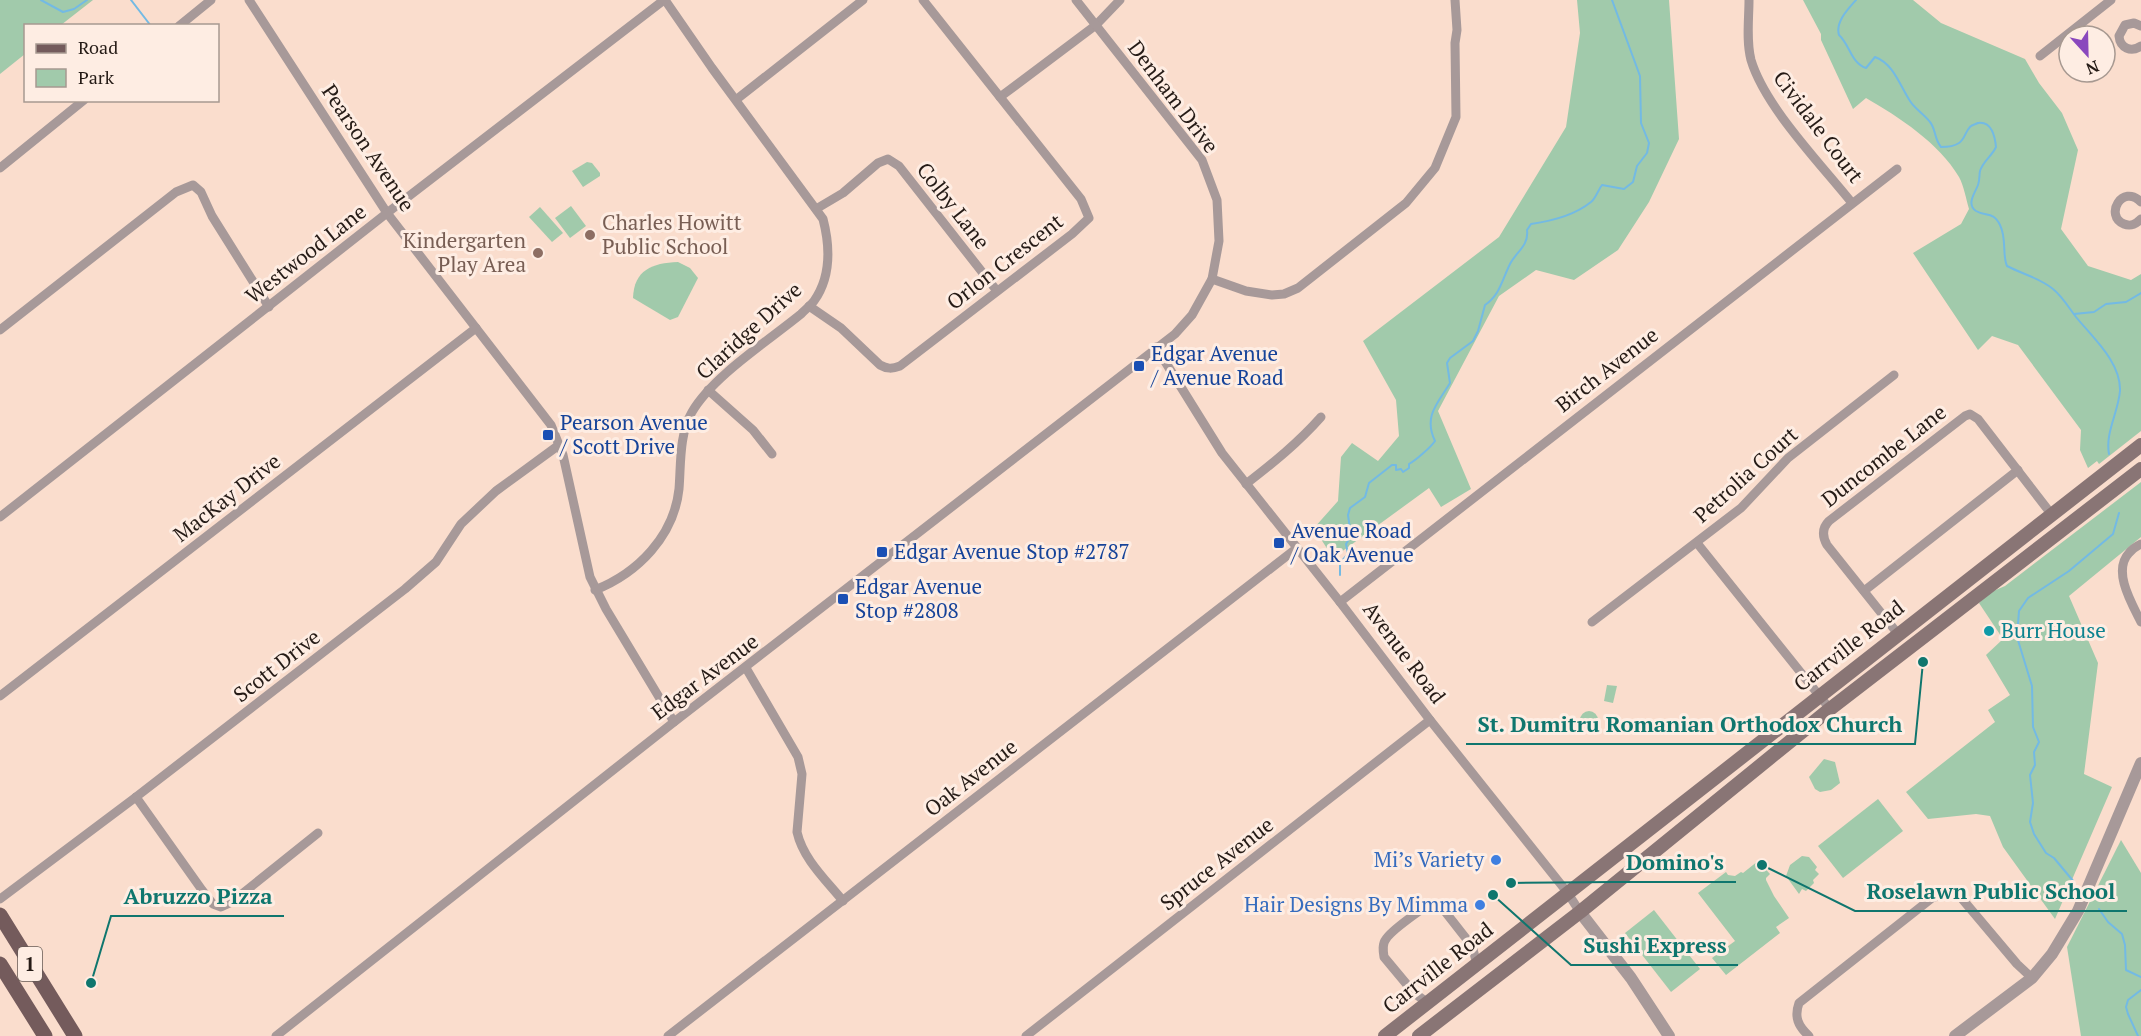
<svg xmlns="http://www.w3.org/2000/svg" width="2141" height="1036" viewBox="0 0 2141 1036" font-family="'PT Serif',serif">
<rect width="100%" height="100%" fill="#faddcd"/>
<!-- green -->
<g fill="#a1caab">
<polygon points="0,0 93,0 61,25 26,26 25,54 0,74"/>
<polygon points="1577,0 1669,0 1679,139 1649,202 1618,250 1574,280 1536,270 1499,296 1438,411 1471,489 1441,507 1429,488 1333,558 1314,528 1338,501 1341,457 1352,443 1378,461 1399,436 1396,400 1363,341 1499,237 1566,127 1580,33"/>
<path d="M1803,0H1913L1941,23L2025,59L2039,83L2062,113L2078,150L2061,229L2088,266L2131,280L2141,274V431L2099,464L2097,461L2088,468L2080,450L2081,430L2018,345L1992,336L1978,350L1913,253L1961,224L1969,209C1966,199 1964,186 1959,177C1939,143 1899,117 1866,98L1853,109L1821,40V34Z"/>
<polygon points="587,162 592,163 600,173 600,176 583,187 572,171"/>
<polygon points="571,206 586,226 570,238 555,218"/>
<polygon points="540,207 563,233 552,242 529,217"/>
<path d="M678,262L690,268L698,278L678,317L670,320L633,298C634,270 652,263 678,262Z"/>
<polygon points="2141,482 2141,537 2069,596 2098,663 2084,774 2112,787 2055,919 2003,847 1990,816 1976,814 1928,819 1906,792 1995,722 1988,710 2010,695 1986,655 2003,639 1979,603 1991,592 2005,586"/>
<polygon points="1607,685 1617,686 1613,703 1604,701"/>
<circle cx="1589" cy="720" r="9"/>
<polygon points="1824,759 1835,762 1840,783 1831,790 1820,792 1815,789 1809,777"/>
<polygon points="1878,799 1903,831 1843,878 1818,846"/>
<polygon points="2121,840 2141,873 2141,1036 2081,1036 2067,947"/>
<polygon points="1802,856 1809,857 1817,867 1815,870 1819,874 1813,880 1814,883 1806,891 1802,889 1799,894 1786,876 1790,865"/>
<polygon points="1758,861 1770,874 1766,878 1766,880 1774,896 1789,918 1776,927 1780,933 1726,975 1712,958 1735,941 1698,893 1726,872 1728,875 1735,876 1741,872 1743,873"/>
<polygon points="1654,910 1700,969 1671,992 1625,933"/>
</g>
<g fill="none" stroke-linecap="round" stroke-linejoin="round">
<!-- stream -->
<g stroke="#73bae4" stroke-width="2">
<polyline points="41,0 63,12 74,9 87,0"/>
<polyline points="131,0 151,26"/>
<path d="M1856,0C1848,9 1835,22 1839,35C1850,45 1851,63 1866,68L1875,57C1894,64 1900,86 1910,101C1915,109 1924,114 1930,122C1936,129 1934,139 1941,147C1947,147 1953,147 1959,143C1965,139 1965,132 1970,127C1971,125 1976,124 1978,123C1992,121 1995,137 1996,147C1992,156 1983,161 1980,171C1979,175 1980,180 1978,185C1975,193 1966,204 1976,211C1986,217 1993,211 2000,225C2007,239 2002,255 2007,266C2022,274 2040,278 2053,289C2062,296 2069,308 2076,317C2093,338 2121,362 2120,391C2118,413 2105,433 2109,454"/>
<polyline points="2074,314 2094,312 2106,304 2126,302 2141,293"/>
<path d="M1340,575V563L1348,554L1346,544L1351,536L1348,515L1350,508L1365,497L1369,483L1392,465H1396V470L1401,469L1403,472L1409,468V464C1416,460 1431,447 1435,441C1423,416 1438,403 1450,383L1447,363L1450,358L1473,341L1478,331L1485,305C1500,295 1502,280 1510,264C1516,252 1529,246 1527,230L1531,224C1552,221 1575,215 1591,202C1596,198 1598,190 1602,185L1624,189L1633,182L1637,166L1647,153L1649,143L1641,123L1640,76L1612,0"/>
<polyline points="2074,882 2054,858 2046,853 2034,834 2030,822 2033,803 2030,775 2035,765 2034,752 2039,742 2033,727 2032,686 2017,637 2019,611 2028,598 2069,571 2113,534 2119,513"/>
<polyline points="2099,909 2108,922 2122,934 2125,945 2126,970 2141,977"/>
<polyline points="2138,1036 2128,1014 2126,1007 2128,1000 2141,990"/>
</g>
<!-- minor -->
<g stroke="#a79999" stroke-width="9">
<polyline points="249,0 387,213 551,425 563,455 590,577 606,609 674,722"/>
<path d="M1749,0C1749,19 1746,41 1751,60C1765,107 1821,164 1852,203"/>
<polyline points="179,26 211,0"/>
<path d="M2141,26L2134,23L2125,25L2119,36C2120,48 2131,53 2141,46"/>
<polyline points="2040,56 2111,0"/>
<polyline points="1000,97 1096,25 1120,0"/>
<polyline points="737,99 863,0"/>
<polyline points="0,168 84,100"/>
<path d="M2141,202C2122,183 2104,216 2124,224C2131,227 2136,224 2141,219"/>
<polyline points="816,209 843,193 878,163 888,159 899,166 997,291"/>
<polyline points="1212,279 1246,291 1272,295 1284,294 1298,288 1406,203 1435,168 1456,117 1455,43 1457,30 1455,0"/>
<path d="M809,306L841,328L880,365C887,369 892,369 900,366L1072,234L1089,218L1081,199L923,0"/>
<polyline points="0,330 176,192 193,185 201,192 212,216 269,307"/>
<polyline points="1156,347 1222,453 1340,602 1430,720 1567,892 1580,912"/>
<polyline points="708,390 753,430 772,454"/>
<path d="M1246,484C1273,463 1298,443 1321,417"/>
<polyline points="0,517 387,213 664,0"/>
<polyline points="1697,543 1830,709"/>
<path d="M2141,544C2137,546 2132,549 2129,553C2112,571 2132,604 2141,622"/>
<path d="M595,590C638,573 674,536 679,489C681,465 679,434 692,412C712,377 768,341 801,314C805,310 810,306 814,301C831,277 830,246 823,219L712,68L665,0"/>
<polyline points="1864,591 2018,470"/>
<polyline points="1340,602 1897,169"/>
<polyline points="1592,622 1741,508 1788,458 1894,375"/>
<path d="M1898,634L1827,545C1822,536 1822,528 1829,521L1965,416L1970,414L1978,419L2052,515"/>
<path d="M746,668L798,757L802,774L797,832C803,859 826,880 843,901"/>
<polyline points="0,696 476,328"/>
<polyline points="136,797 202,890 213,904 221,907 232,902 318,833"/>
<polyline points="0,899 136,797 405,589 436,562 461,524 496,491 559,445"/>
<path d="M1428,1003L1414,993L1384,957C1383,951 1382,944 1386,939C1391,931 1423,907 1431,905L1443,909L1472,946L1477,964"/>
<polyline points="276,1036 674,722 1175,334 1192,315 1212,279 1219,241 1217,200 1202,160 1076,0"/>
<polyline points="668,1036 1297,548"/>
<polyline points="1026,1036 1430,720"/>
<path d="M1809,1036C1798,1026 1794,1017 1799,1003L1932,898L1951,890L1958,894L2017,964L2032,978"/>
</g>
<!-- tertiary -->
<g stroke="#a79999" stroke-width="12">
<polyline points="1580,912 1631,978 1669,1036"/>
<polyline points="1955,1036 2032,978 2052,954 2078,911 2141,763"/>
</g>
<!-- secondary -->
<g stroke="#897575" stroke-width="14">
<polyline points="1385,1036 2141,445"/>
<polyline points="1419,1036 1580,912 1830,709 2141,469"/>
</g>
<!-- primary -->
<g stroke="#745b5c" stroke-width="15">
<polyline points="0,915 75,1036"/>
<polyline points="0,964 45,1036"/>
</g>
</g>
<!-- markers -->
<g fill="#8d6e63" stroke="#feede3" stroke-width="2">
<circle cx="590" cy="235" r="6"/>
<circle cx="538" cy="253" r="6"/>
</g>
<g fill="#1a4fb4" stroke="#feede3" stroke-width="2">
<rect x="1133" y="360" width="12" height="12" rx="3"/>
<rect x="542" y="429" width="12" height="12" rx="3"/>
<rect x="1273" y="537" width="12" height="12" rx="3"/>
<rect x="876" y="546" width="12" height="12" rx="3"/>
<rect x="837" y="593" width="12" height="12" rx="3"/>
</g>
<circle fill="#0f9aa8" stroke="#feede3" stroke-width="2" cx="1989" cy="631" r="6"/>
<g fill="#3f7fe0" stroke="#feede3" stroke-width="2">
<circle cx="1496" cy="860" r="6"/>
<circle cx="1480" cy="905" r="6"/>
</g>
<g text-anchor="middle" stroke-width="6" stroke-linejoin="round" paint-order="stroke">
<!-- shield labels -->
<rect fill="#feede3" stroke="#665a54" stroke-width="1.5" x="18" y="947" width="24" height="34" rx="4.5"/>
<g font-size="20" font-weight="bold" fill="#251b16">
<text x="30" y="971">1</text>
</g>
<!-- street labels -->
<g font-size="21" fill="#251b16" stroke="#feede3">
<text transform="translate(1173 97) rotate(53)" y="7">Denham Drive</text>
<text transform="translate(1818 127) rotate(53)" y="7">Cividale Court</text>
<text transform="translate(368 148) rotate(56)" y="7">Pearson Avenue</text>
<text transform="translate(953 206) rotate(52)" y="7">Colby Lane</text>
<text transform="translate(306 254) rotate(-38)" y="7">Westwood Lane</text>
<text transform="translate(1005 262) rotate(-38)" y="7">Orlon Crescent</text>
<text transform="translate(749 331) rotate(-42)" y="7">Claridge Drive</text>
<text transform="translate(1607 370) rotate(-38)" y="7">Birch Avenue</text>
<text transform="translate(1884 456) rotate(-38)" y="7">Duncombe Lane</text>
<text transform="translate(1746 475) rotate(-42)" y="7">Petrolia Court</text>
<text transform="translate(227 498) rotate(-38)" y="7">MacKay Drive</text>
<text transform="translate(1849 646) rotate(-38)" y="7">Carrville Road</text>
<text transform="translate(1404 653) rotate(53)" y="7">Avenue Road</text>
<text transform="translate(277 666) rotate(-38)" y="7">Scott Drive</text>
<text transform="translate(705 677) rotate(-37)" y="7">Edgar Avenue</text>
<text transform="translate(971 778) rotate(-38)" y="7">Oak Avenue</text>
<text transform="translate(1217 864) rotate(-38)" y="7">Spruce Avenue</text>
<text transform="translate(1438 968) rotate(-38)" y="7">Carrville Road</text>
</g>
<!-- education labels -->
<g font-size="21" fill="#785e54" stroke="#feede3" text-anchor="start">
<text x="602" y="230">Charles Howitt<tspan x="602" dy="24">Public School</tspan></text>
<text x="526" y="248" text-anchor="end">Kindergarten<tspan x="526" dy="24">Play Area</tspan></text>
</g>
<!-- transit labels -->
<g font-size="21" fill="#164399" stroke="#feede3" text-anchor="start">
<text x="1151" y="361">Edgar Avenue<tspan x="1151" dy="24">/ Avenue Road</tspan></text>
<text x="560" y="430">Pearson Avenue<tspan x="560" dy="24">/ Scott Drive</tspan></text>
<text x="1291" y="538">Avenue Road<tspan x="1291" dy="24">/ Oak Avenue</tspan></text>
<text x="894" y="559">Edgar Avenue Stop #2787</text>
<text x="855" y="594">Edgar Avenue<tspan x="855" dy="24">Stop #2808</tspan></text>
</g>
<!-- culture labels -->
<g font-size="21" fill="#0d838f" stroke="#feede3" text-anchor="start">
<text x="2001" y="638">Burr House</text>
</g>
<!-- shop labels -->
<g font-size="21" fill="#366cbe" stroke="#feede3" text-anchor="end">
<text x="1484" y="867">Mi’s Variety</text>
<text x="1468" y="912">Hair Designs By Mimma</text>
</g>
</g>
<!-- callouts -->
<path fill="none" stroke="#0f766e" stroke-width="2" d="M1923 662L1915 744H1466M1511 883L1614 882H1736M1762 865L1855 911H2127M91 983L111 916H284M1493 895L1571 965H1738"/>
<g fill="#0f766e" stroke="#feede3" stroke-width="2">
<circle cx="1923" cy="662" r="6"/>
<circle cx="1511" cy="883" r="6"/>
<circle cx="1762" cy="865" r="6"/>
<circle cx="91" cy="983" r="6"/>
<circle cx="1493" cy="895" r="6"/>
</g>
<g font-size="22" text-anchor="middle" font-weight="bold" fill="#0f766e" stroke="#feede3" stroke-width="6" stroke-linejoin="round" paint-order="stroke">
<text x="1690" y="732">St. Dumitru Romanian Orthodox Church</text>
<text x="1675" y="870">Domino's</text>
<text x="1991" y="899">Roselawn Public School</text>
<text x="198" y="904">Abruzzo Pizza</text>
<text x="1655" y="953">Sushi Express</text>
</g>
<!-- legend -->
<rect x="24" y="24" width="195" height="78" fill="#feede3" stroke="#a79991" stroke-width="1.5"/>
<rect x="36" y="44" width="30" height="9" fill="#745b5c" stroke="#a79991" stroke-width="1.5"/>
<text x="78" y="54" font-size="18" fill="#251b16">Road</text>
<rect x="36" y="69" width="30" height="18" fill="#a1caab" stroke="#a79991" stroke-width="1.5"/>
<text x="78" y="84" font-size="18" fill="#251b16">Park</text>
<!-- north arrow -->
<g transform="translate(2087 54) rotate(158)"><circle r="28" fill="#feede3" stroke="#a79991" stroke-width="1.5"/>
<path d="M0-4.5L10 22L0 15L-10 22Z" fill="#8a48bd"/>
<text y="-9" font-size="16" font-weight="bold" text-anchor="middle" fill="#251b16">N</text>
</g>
</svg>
